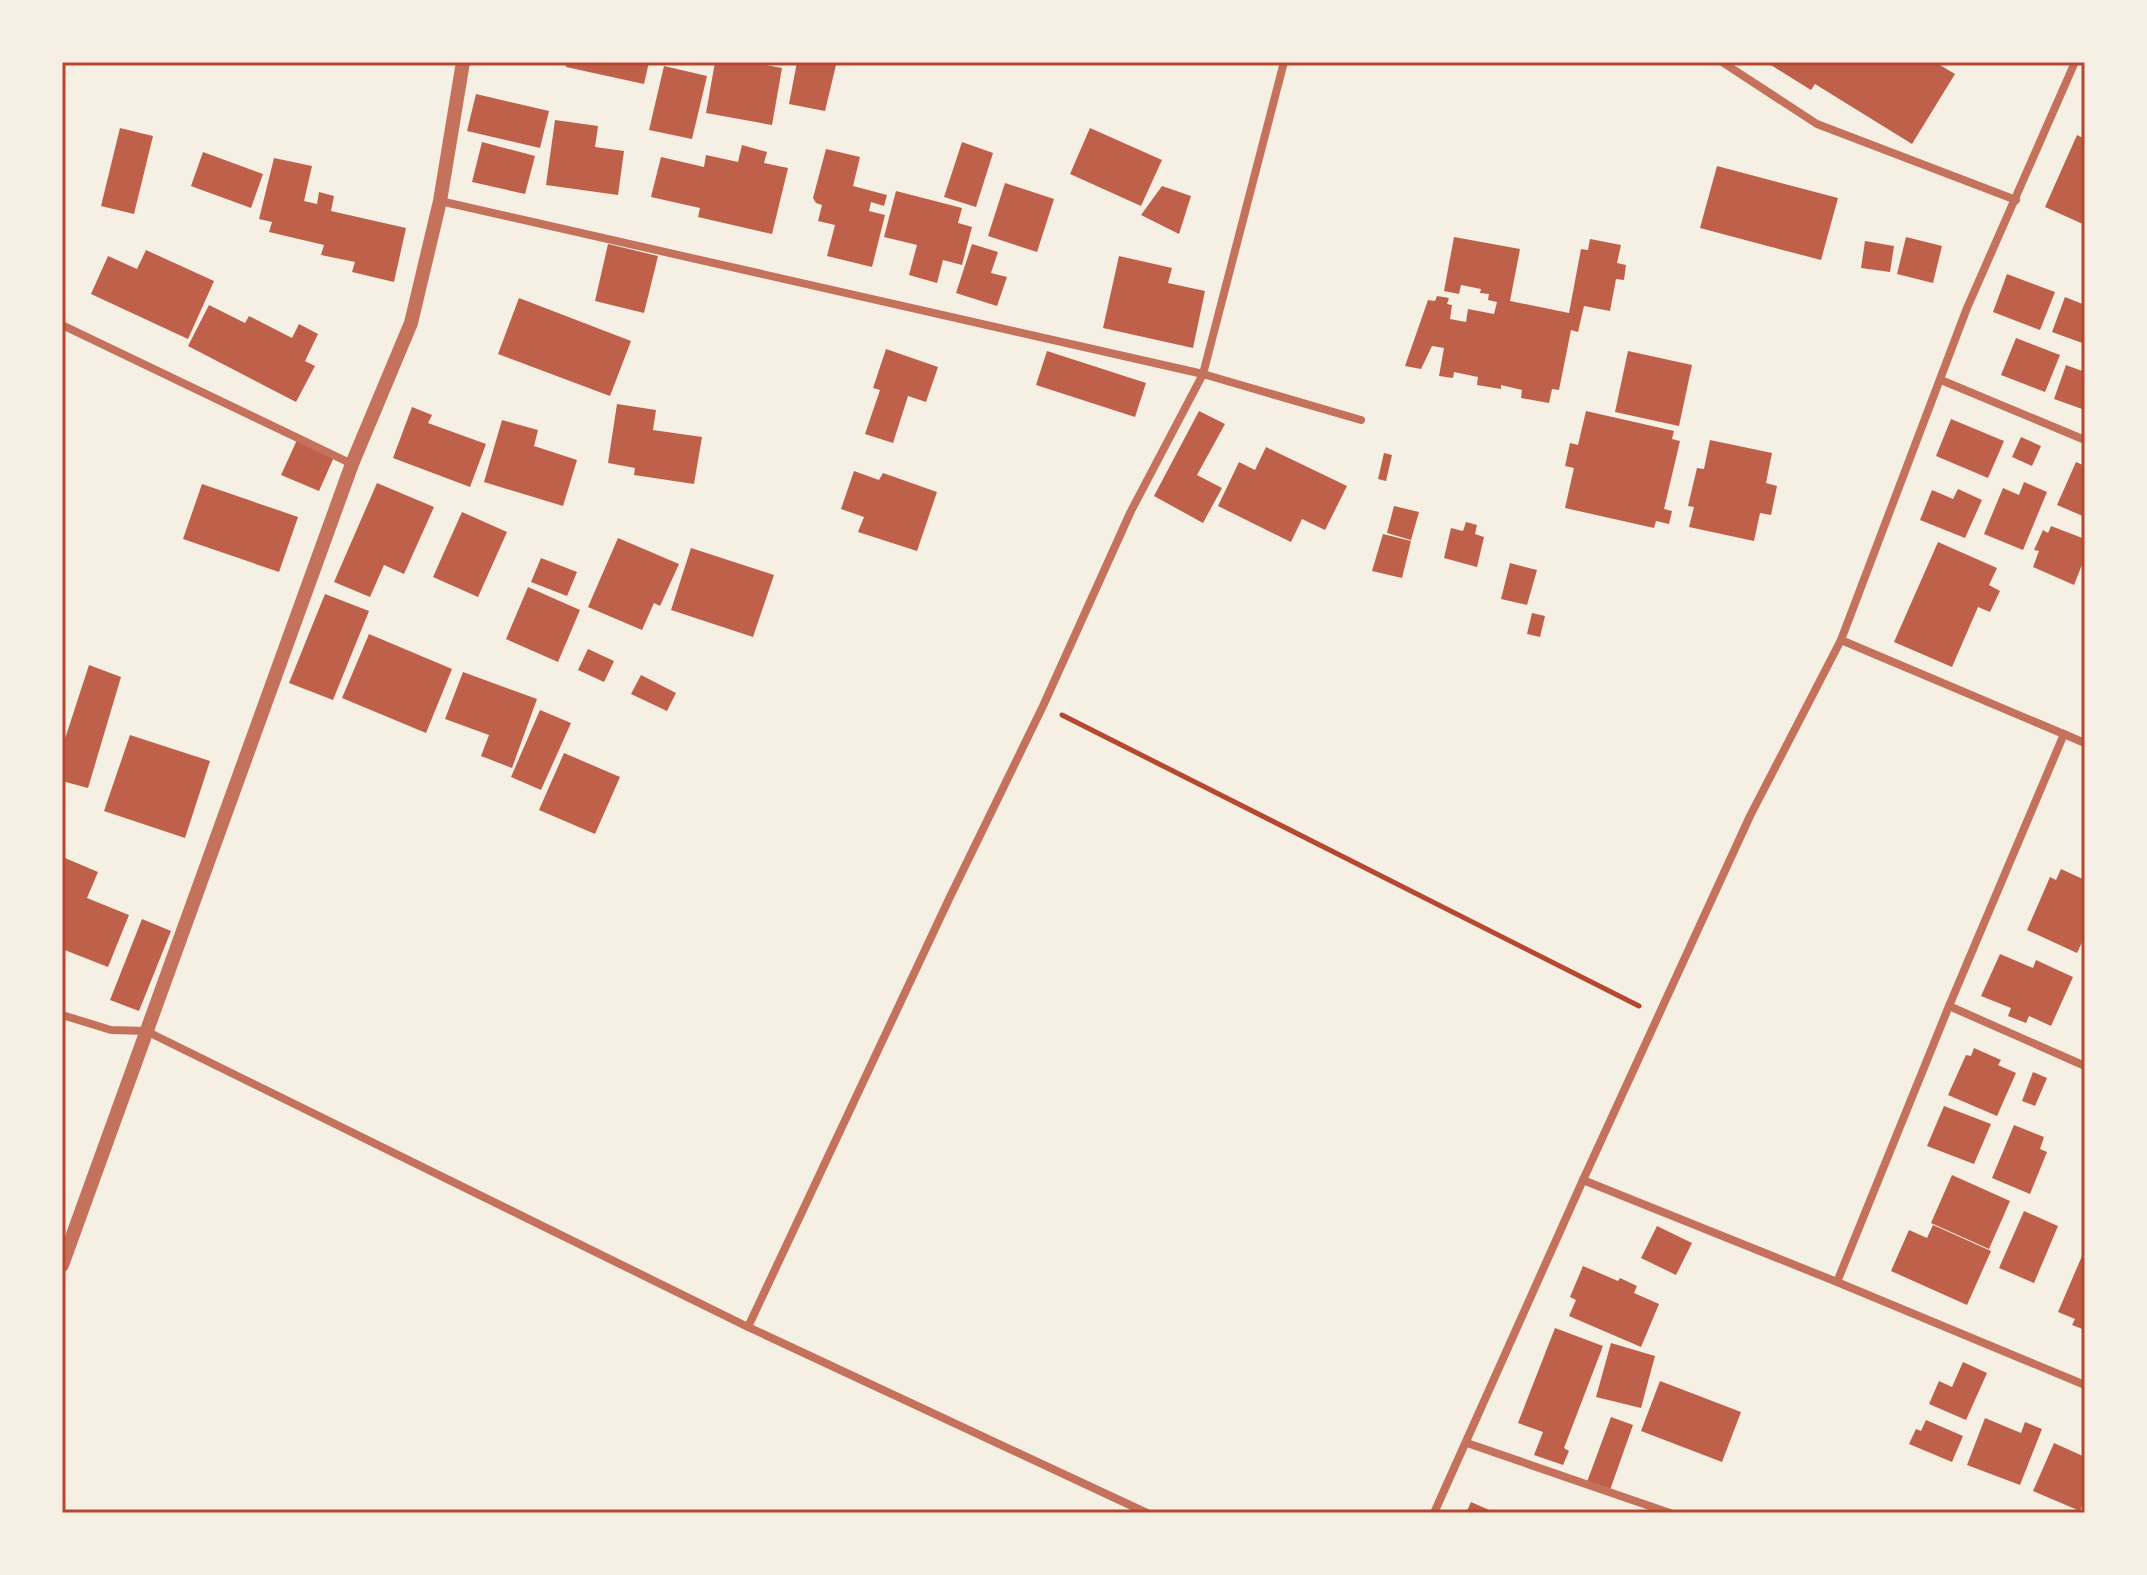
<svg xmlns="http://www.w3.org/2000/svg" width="2147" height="1575" viewBox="0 0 2147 1575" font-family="Manrope,sans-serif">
<rect width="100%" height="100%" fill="#f6efe4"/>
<!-- building -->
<g fill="#bf614a">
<polygon points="567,62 649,62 644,84 566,67"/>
<polygon points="715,62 751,62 782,68 772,125 706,113"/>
<polygon points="797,62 826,62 836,65 825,111 789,104"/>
<polygon points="1766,62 1935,62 1955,74 1912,144 1815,84 1811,90"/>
<polygon points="664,66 707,76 692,139 649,130"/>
<polygon points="476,94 549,111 540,148 467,131"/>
<polygon points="555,120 598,126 595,147 624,151 618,195 546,185"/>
<polygon points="120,128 153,136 134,214 101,206"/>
<polygon points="1090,128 1162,160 1141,206 1070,174"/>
<polygon points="2077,135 2085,139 2085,225 2045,207"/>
<polygon points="482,142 535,156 525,194 472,182"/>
<polygon points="962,142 993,153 976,207 944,197"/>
<polygon points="742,145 767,152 764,163 788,168 772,234 698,217 700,208 651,197 661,157 704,167 706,155 738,162"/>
<polygon points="826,149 860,157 853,186 887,195 884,206 871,202 869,211 885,215 872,267 827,256 835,225 818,221 822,205 816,203 813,198"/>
<polygon points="203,152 263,174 251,208 191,186"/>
<polygon points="274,158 312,166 304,201 317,204 319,192 334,196 331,211 406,228 394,282 352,272 355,262 321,255 324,245 269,232 272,222 259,219"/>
<polygon points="1717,166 1838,198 1821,260 1700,228"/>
<polygon points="1005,183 1054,199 1037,252 988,236"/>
<polygon points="1162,186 1191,196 1179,234 1141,215"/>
<polygon points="896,191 962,208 958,223 972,227 962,265 943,260 937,283 909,275 917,245 884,237"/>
<polygon points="1454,237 1520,249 1510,301 1569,313 1581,249 1588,250 1590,239 1621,245 1617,263 1626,265 1624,280 1616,279 1610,311 1584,306 1578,332 1571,330 1559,390 1552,389 1549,403 1521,398 1522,390 1501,385 1501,389 1477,385 1478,377 1454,372 1453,378 1439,376 1444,348 1432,346 1421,369 1405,366 1428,300 1435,301 1437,296 1449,298 1447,304 1452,305 1450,319 1466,322 1468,309 1494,314 1497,302 1488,300 1489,294 1480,293 1481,289 1461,285 1459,294 1444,291"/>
<polygon points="1906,237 1942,246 1933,283 1897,274"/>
<polygon points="1865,241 1894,246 1890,272 1861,268"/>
<polygon points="608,244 658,256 644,313 595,301"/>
<polygon points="972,244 998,252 991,273 1007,277 997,306 956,293"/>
<polygon points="146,250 214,281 188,339 91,294 108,256 137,269"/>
<polygon points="1119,256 1172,268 1168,283 1205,291 1193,348 1103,328"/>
<polygon points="2007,274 2055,292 2040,330 1993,312"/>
<polygon points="2065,297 2085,305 2085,344 2052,332"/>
<polygon points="519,298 631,341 610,396 498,354"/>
<polygon points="209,305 245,323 249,316 292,338 299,324 318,334 305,361 315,366 296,402 188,346"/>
<polygon points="2016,338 2060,355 2045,392 2001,375"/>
<polygon points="886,349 938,367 926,402 908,396 893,443 865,434 880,390 873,388"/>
<polygon points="1047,351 1146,383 1135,417 1036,385"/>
<polygon points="1628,351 1692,365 1679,426 1615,412"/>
<polygon points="2066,365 2085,372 2085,410 2054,399"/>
<polygon points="617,404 656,410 653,430 702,437 694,484 634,475 635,468 608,463"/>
<polygon points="412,407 432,415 428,423 486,444 470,487 393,458"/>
<polygon points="1199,411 1225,424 1197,475 1222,488 1203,523 1154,496"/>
<polygon points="1586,411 1674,431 1672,439 1680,441 1664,509 1672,511 1669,524 1656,521 1654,528 1565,508 1574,468 1565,466 1570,443 1578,445"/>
<polygon points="1951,419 2004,441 1988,478 1936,456"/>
<polygon points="502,420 538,430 534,446 577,460 563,506 484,482"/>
<polygon points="2021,437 2041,446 2032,466 2012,457"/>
<polygon points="297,440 334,457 319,491 281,475"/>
<polygon points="1710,440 1772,453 1766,483 1777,486 1771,515 1760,513 1754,541 1689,527 1694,507 1688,506 1697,468 1704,469"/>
<polygon points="1266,447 1347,486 1325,530 1302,519 1291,542 1218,506 1239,462 1255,470"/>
<polygon points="1384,453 1392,455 1386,481 1378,479"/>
<polygon points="2076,462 2085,466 2085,517 2057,505"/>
<polygon points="854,471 879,480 883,473 937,492 917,551 858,532 864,517 841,509"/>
<polygon points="2024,482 2047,492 2023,550 1984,534 2003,488 2019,495"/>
<polygon points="377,483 434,507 404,574 384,565 370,597 334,582"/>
<polygon points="202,484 298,517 279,572 183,539"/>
<polygon points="1958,489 1982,500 1965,538 1920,520 1932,490 1953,499"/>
<polygon points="1394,506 1419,512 1411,540 1387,533"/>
<polygon points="462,512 507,532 478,597 433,577"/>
<polygon points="1466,522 1477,525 1475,534 1484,537 1477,567 1444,558 1451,528 1463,531"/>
<polygon points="2051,526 2085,539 2085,557 2074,585 2033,567 2039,551 2034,550 2043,530 2048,533"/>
<polygon points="1383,534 1411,541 1402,578 1372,571"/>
<polygon points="618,538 679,564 660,606 654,603 642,630 588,607"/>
<polygon points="1938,542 1997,568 1989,585 2000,591 1990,612 1978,607 1952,667 1894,642"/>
<polygon points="691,548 774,575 753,637 671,610"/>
<polygon points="541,558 577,572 567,596 531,582"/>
<polygon points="1510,563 1537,570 1527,605 1501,599"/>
<polygon points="528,587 580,610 558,662 506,639"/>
<polygon points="325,594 369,611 333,700 289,683"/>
<polygon points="1532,613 1545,616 1540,637 1527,634"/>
<polygon points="369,634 452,669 426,733 342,698"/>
<polygon points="588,649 614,661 604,682 578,670"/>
<polygon points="89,665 121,677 88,788 62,781 62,748"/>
<polygon points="463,672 537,699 512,768 481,756 489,735 445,719"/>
<polygon points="641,675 676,693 667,711 631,694"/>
<polygon points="540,710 571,723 541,790 511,777"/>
<polygon points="130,735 210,761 185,838 104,811"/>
<polygon points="564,753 620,777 595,834 539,810"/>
<polygon points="65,858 98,872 87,898 129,915 108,967 62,949 62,865"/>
<polygon points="2061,869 2085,880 2085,936 2077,953 2027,930 2050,877 2056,880"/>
<polygon points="142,919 171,931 139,1011 110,1000"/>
<polygon points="2000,954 2033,968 2036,960 2073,977 2051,1026 2029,1016 2026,1023 2008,1016 2011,1008 1981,996"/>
<polygon points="1974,1048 2001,1060 1998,1065 2016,1073 1997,1116 1948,1095 1966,1055 1971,1056"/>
<polygon points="2033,1072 2047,1078 2035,1106 2022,1101"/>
<polygon points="1944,1106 1991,1124 1974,1164 1927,1146"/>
<polygon points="2014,1125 2044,1137 2040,1149 2047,1152 2030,1194 1992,1178"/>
<polygon points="1952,1175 2010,1201 1989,1249 1931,1223"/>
<polygon points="2024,1211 2058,1226 2034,1283 1999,1268"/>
<polygon points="1933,1225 1991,1251 1967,1305 1891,1271 1909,1230 1927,1238"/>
<polygon points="1657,1226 1692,1243 1676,1275 1641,1258"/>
<polygon points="2085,1249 2085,1330 2072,1325 2075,1319 2058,1312"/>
<polygon points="1583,1266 1618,1281 1620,1278 1637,1286 1634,1293 1659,1304 1641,1347 1569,1316 1576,1300 1570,1297"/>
<polygon points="1555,1328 1603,1346 1564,1448 1569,1451 1563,1465 1534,1455 1543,1432 1518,1423"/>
<polygon points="1611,1343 1655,1356 1641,1408 1596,1397"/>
<polygon points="1963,1362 1987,1373 1966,1420 1929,1404 1939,1381 1952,1387"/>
<polygon points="1660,1381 1741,1412 1722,1462 1641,1431"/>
<polygon points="1611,1417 1633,1425 1610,1490 1587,1482"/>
<polygon points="1985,1418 2021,1433 2025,1422 2042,1429 2020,1485 1967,1465"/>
<polygon points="1926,1420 1963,1436 1952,1462 1909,1444 1916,1429 1921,1431"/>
<polygon points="2054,1443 2085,1457 2085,1498 2080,1511 2033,1491"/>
<polygon points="1471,1502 1496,1513 1466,1513"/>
</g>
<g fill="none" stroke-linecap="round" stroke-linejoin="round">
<!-- path -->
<polyline stroke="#b5482f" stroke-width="5" points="1062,715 1639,1006"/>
<!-- minor -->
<g stroke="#c5725c" stroke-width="8">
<polyline points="1722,62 1817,124 2016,200"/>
<polyline points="2075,62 1967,308 1841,640 2085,743"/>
<polyline points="440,201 1203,374 1361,420"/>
<polyline points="62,325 352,464"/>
<polyline points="1941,380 2085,440"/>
<polyline points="1949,1006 2085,1066"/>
<polyline points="62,1015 111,1030 146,1031 748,1327 1147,1513"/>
<polyline points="1583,1180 1837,1282 2085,1385"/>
<polyline points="1837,1282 1949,1006 2064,734"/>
<polyline points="748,1327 949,899 1043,706 1131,511 1203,374 1284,62"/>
<polyline points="1467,1443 1670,1513"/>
<polyline points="1434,1513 1583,1180 1750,816 1841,640"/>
</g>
<!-- tertiary -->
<polyline stroke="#c5725c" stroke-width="14" points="62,1265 352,464 411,323 440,201 463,62"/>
</g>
<!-- border -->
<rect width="2147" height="1575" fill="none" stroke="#f6efe4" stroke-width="128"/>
<rect x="64" y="64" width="2019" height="1447" fill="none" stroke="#b5482f" stroke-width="3"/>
</svg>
